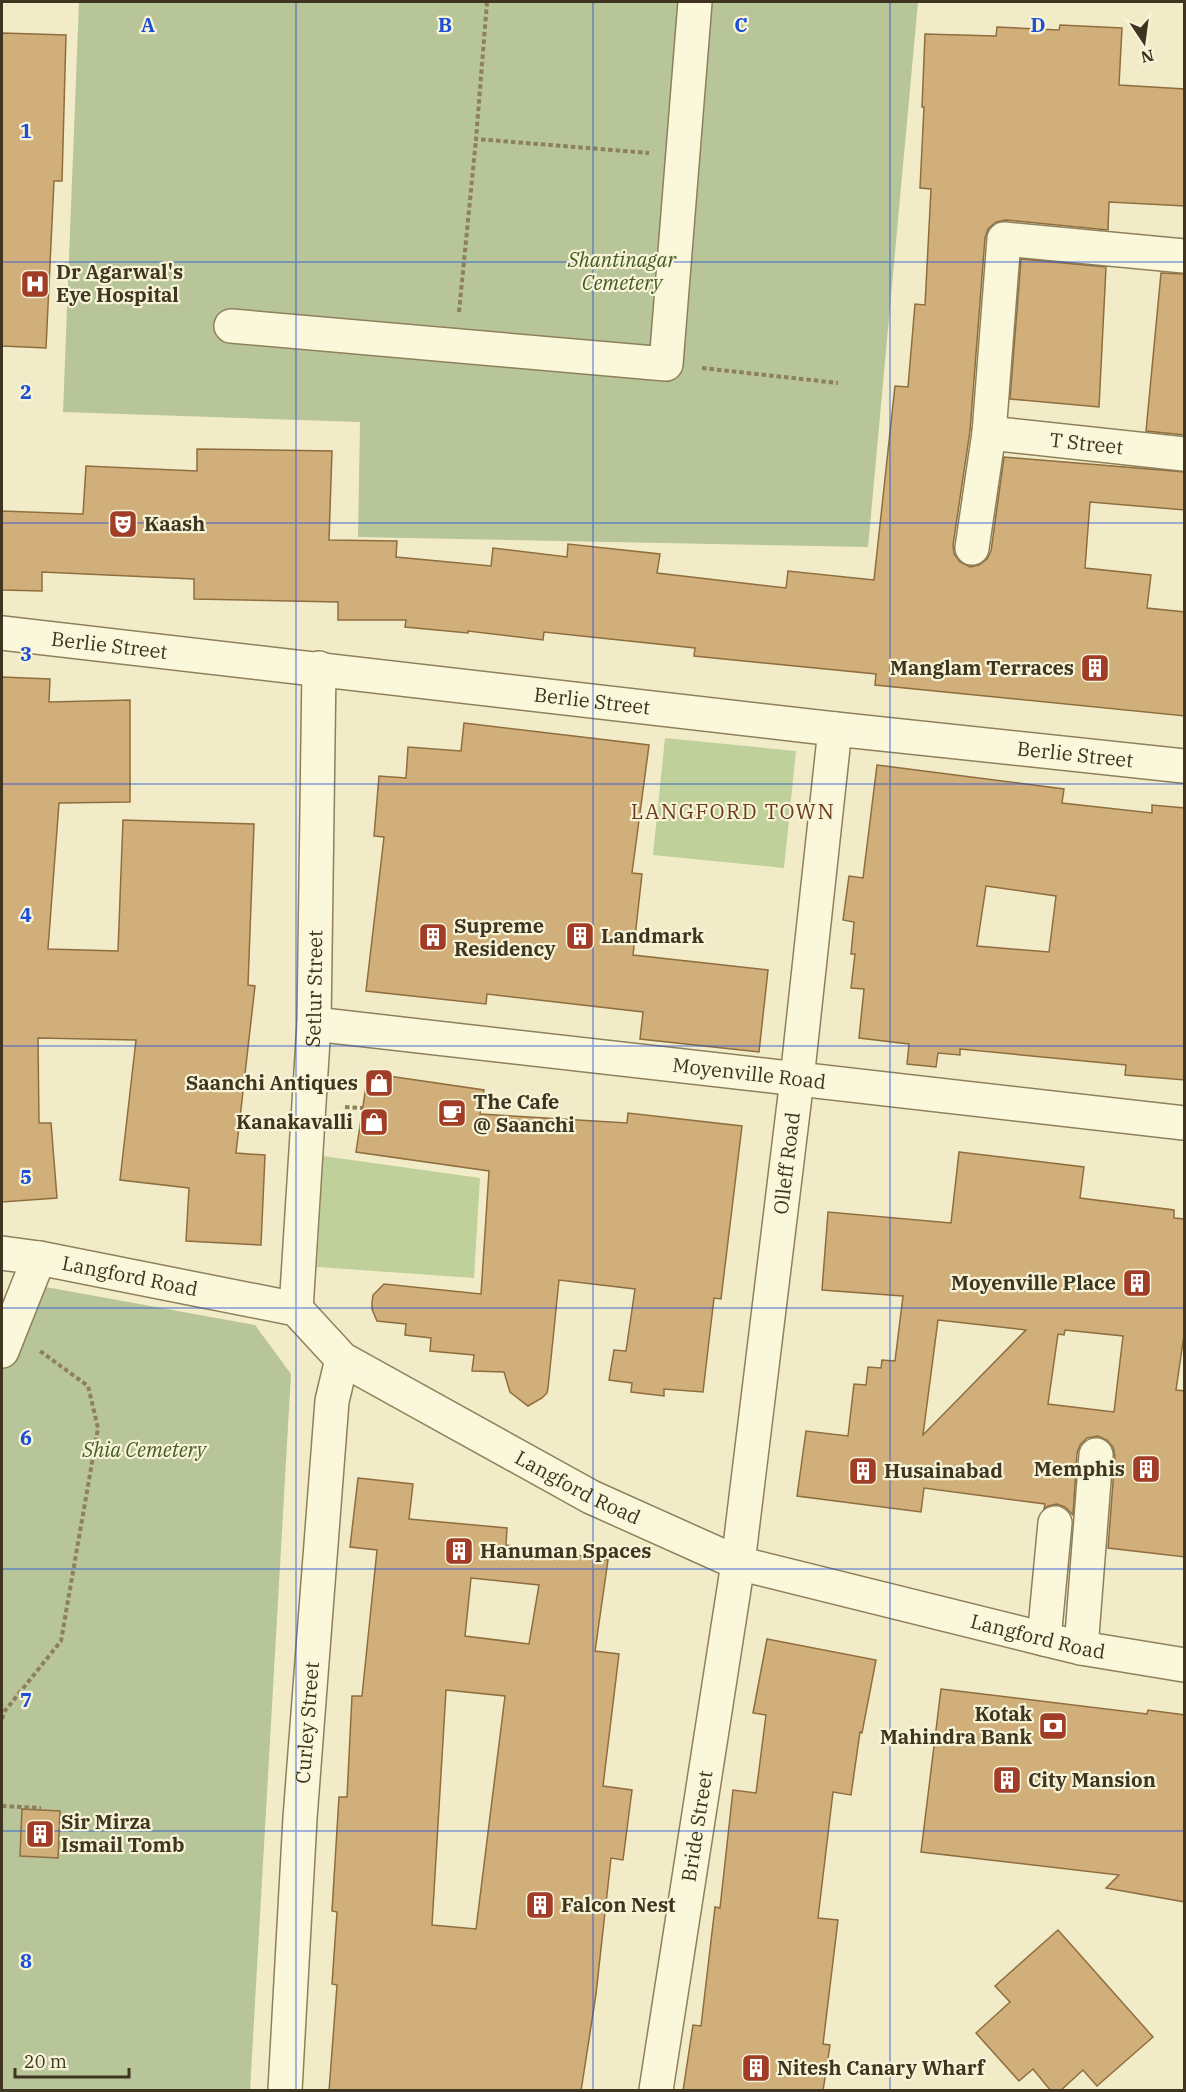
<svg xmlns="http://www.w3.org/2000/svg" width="1186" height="2092" viewBox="0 0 1186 2092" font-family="'IBM Plex Serif',serif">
<rect width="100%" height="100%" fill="#f1ecc7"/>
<!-- green -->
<g fill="#c0d09a">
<polygon points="665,738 796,751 784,868 653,855"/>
<polygon points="323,1156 480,1178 474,1278 317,1267"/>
</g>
<!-- cemetery -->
<g fill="#b8c599">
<polygon points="79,2 918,2 868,547 358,537 360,422 63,412"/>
<polygon points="29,1284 255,1325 291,1374 250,2090 2,2090 2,1320"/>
</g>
<!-- building -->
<g fill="#d1af7b" stroke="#8f6d3f" stroke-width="1.5" fill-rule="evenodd">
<polygon points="1060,25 1122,28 1119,85 1185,89 1185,206 1109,202 1108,230 1006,220 996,222 988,229 985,238 970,431 953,545 954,554 960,562 970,567 979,565 987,559 991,551 1004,457 1185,472 1185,510 1090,502 1085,568 1151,575 1147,608 1185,612 1185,716 875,685 876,674 694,656 695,648 544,632 543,640 468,631 468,633 405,627 406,620 338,620 338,602 194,599 194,579 42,572 42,591 2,590 2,511 83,514 86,466 197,471 197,449 332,451 329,540 397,541 396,557 491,566 493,548 567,557 568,544 660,554 657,573 786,588 788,571 874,580 895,386 908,387 915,304 925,305 931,189 920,188 924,107 922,107 925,34 996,36 997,27 1059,30"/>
<polygon points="2,33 66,35 62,181 54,181 46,348 2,346"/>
<polygon points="1021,259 1106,267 1099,407 1010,399"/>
<polygon points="1161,273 1185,274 1185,435 1146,431"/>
<polygon points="2,677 50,679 49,702 130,700 130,802 59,803 48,949 118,951 123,820 254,824 248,985 255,986 236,1153 265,1155 261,1245 186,1241 189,1188 120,1180 136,1040 38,1038 39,1123 51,1123 57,1198 2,1202"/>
<polygon points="464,723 649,745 632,873 642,874 633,955 768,970 759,1052 640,1039 643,1012 487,994 486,1004 366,991 384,837 374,836 379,776 406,778 408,747 461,751"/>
<path d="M877,765L1064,789L1062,803L1152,813V805L1185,808V1080L1125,1075L1126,1065L960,1049V1055L938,1053L936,1067L907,1064L909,1044L859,1038L864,989L851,988L855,954H851L854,922L843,920L849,876L863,878ZM986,886L1056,896L1049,952L977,946Z"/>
<polygon points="368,1073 484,1090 480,1114 627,1123 628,1113 742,1126 721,1299 714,1298 703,1392 664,1389 664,1396 631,1392 632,1383 609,1380 614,1350 626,1351 635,1289 559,1280 548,1388 547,1393 542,1398 528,1406 510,1392 504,1372 472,1371 474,1355 430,1351 431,1338 405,1335 406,1324 377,1321 372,1309 372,1302 373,1295 384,1284 481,1294 489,1171 356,1152"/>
<path d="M959,1152L1084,1167L1080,1198L1174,1210V1218L1185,1219V1328L1176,1390L1185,1391V1557L1108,1548L1115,1456L1113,1447L1107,1440L1098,1436L1087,1438L1080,1445L1077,1453L1073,1515L1065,1507L1057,1504L1048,1506L1044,1509L1045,1504L924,1488L921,1512L797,1496L806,1431L848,1436L854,1384L866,1385L868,1367L881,1368L882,1360L895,1361L903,1296L822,1290L828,1212L951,1223ZM938,1320L1026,1330L923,1435ZM1065,1330L1123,1336L1114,1412L1048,1404L1058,1334L1064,1335Z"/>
<path d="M358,1478L413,1484L409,1519L507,1528L506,1545L608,1560L595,1651L619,1654L603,1786L632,1790L623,1860L611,1858L596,1994L581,2091H329L337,1985L332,1984L337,1912L332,1911L339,1797H347L352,1696H362L377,1550L350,1547ZM471,1578L539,1585L529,1644L465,1636ZM446,1690L505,1696L476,1929L432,1925Z"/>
<polygon points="767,1639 876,1660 862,1733 860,1732 851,1795 833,1792 818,1918 838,1920 823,2044 830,2045 823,2091 683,2091 693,2025 701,2026 715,1907 720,1908 733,1790 756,1793 766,1715 753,1713"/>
<polygon points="941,1689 1147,1714 1148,1710 1185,1715 1185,1902 1106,1888 1119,1875 921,1852"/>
<polygon points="22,1809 60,1811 58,1858 20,1856"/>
<polygon points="1058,1930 1153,2037 1097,2086 1083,2070 1060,2091 1051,2091 1033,2069 1019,2081 976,2033 1010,2002 995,1986"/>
</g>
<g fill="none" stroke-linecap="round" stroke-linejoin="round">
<!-- minor casing -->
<g stroke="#8e805b" stroke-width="36">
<g id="minor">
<polyline points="231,326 666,364 695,2"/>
<path id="s1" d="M989,433L1184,454"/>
<polyline points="972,548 989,433 1004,239 1184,256"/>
<path id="s2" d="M2,633L835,729L1184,766"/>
<path id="s3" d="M314,1024L1184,1123"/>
<path id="s4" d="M2,1253L39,1258L296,1309L342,1359L591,1497L738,1563L1044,1639L1081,1648L1184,1665"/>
<path id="s5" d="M296,1309L314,1024L319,668"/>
<polyline points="2,1351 39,1258"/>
<polyline points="1044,1639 1055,1523"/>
<polyline points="1081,1648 1096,1455"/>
<path id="s6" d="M285,2090L300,1818L332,1401L342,1359"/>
<path id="s7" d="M656,2090L738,1563L797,1079L835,729"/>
</g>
</g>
<!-- path -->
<g stroke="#8e805b" stroke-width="4" stroke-dasharray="4.5 3" stroke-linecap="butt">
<polyline points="487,2 476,139 649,153"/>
<polyline points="459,312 476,139"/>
<polyline points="702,368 838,383"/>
<polyline points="345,1107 362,1108"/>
<polyline points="2,1719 4,1712 61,1641 98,1428 88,1386 40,1351"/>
<polyline points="2,1806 41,1808"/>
</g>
<!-- minor -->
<use href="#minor" stroke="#fbf7db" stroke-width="33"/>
</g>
<!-- grid -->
<path fill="none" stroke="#1d4ed8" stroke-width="1.5" stroke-opacity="0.55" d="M296,2V2090M593,2V2090M890,2V2090M2,262H1184M2,523H1184M2,784H1184M2,1046H1184M2,1308H1184M2,1569H1184M2,1831H1184"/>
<!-- icons -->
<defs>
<g id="hospital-square" transform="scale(1.5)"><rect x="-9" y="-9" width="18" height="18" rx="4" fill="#a13c27" stroke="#f8f4d7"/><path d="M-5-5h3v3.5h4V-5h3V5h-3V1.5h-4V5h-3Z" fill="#fff"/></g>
<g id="theatre-square" transform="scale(1.5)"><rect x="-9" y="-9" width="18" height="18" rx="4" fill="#a13c27" stroke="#f8f4d7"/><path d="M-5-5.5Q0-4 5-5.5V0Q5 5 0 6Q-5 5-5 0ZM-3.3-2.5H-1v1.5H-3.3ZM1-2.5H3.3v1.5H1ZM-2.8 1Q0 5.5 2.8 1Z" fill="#fff"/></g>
<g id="building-square" transform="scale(1.5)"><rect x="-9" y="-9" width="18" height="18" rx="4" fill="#a13c27" stroke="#f8f4d7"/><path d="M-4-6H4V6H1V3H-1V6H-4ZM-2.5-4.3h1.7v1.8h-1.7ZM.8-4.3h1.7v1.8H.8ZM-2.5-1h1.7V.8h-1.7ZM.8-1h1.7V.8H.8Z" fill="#fff"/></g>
<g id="shop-square" transform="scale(1.5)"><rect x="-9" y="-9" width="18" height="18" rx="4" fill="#a13c27" stroke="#f8f4d7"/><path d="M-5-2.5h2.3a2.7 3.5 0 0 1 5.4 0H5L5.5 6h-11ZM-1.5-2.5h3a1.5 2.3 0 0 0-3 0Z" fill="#fff"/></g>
<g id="cafe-square" transform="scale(1.5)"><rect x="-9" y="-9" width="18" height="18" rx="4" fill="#a13c27" stroke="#f8f4d7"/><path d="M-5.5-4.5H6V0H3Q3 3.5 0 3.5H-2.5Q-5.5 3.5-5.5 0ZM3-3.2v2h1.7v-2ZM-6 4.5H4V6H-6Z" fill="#fff"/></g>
<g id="bank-square" transform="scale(1.5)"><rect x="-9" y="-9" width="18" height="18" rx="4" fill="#a13c27" stroke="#f8f4d7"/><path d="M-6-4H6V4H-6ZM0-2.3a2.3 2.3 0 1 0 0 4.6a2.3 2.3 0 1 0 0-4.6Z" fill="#fff"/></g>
</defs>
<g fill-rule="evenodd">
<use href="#hospital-square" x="35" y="284"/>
<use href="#theatre-square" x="123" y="524"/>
<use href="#building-square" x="1095" y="668"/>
<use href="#building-square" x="580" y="936"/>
<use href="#building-square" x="433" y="937"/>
<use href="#shop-square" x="379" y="1083"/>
<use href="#cafe-square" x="452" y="1113"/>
<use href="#shop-square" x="374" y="1122"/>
<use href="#building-square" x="1137" y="1283"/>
<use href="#building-square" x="1146" y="1469"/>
<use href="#building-square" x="863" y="1471"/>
<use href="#building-square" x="459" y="1551"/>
<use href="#bank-square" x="1053" y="1726"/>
<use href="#building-square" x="1007" y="1780"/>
<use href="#building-square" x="40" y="1834"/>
<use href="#building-square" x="540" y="1905"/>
<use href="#building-square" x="756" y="2068"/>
</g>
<g text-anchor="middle" stroke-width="4.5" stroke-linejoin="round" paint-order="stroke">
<!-- park labels -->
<g font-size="20" font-style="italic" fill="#435b25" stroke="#f8f4d7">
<text x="622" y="267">Shantinagar<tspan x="622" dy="23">Cemetery</tspan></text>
<text x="144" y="1457">Shia Cemetery</text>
</g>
<!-- poi labels -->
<g font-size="20" font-weight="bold" fill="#3e341f" stroke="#f8f4d7" text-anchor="start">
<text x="56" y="279">Dr Agarwal's<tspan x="56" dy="23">Eye Hospital</tspan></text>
<text x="144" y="531">Kaash</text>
<text x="1074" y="675" text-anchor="end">Manglam Terraces</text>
<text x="454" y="933">Supreme<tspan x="454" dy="23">Residency</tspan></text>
<text x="601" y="943">Landmark</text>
<text x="358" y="1090" text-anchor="end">Saanchi Antiques</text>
<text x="473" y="1109">The Cafe<tspan x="473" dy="23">@ Saanchi</tspan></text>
<text x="353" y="1129" text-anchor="end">Kanakavalli</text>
<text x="1116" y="1290" text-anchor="end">Moyenville Place</text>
<text x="1125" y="1476" text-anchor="end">Memphis</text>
<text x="884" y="1478">Husainabad</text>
<text x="480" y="1558">Hanuman Spaces</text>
<text x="1032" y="1721" text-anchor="end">Kotak<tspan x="1032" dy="23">Mahindra Bank</tspan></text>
<text x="1028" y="1787">City Mansion</text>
<text x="61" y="1829">Sir Mirza<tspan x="61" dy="23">Ismail Tomb</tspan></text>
<text x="561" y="1912">Falcon Nest</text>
<text x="777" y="2075">Nitesh Canary Wharf</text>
</g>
<!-- street labels -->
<g font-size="20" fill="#3e341f" stroke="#f8f4d7">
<text dy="7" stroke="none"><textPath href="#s1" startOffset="98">T Street</textPath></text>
<text dy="7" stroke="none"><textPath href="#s2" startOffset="108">Berlie Street</textPath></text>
<text dy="7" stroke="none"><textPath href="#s2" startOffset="594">Berlie Street</textPath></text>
<text dy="7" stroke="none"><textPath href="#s2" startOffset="1080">Berlie Street</textPath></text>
<text dy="7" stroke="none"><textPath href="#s5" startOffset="321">Setlur Street</textPath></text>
<text dy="7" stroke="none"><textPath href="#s3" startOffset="438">Moyenville Road</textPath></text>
<text dy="7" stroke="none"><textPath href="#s7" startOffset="936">Olleff Road</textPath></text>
<text dy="7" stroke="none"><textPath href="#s4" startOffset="130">Langford Road</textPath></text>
<text dy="7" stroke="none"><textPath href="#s4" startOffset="636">Langford Road</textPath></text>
<text dy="7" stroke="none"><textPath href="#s4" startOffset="1122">Langford Road</textPath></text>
<text dy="7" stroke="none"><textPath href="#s6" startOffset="368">Curley Street</textPath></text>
<text dy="7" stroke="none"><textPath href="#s7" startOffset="267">Bride Street</textPath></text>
</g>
<!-- neighbourhood labels -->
<g font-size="21" letter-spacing="1.5" fill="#6d3c1c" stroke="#f8f4d7">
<text x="733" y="819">LANGFORD TOWN</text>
</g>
</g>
<g font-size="20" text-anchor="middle" font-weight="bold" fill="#1d4ed8" stroke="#f8f4d7" stroke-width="4.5" stroke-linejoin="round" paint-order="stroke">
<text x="148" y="32">A</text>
<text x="445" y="32">B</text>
<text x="741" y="32">C</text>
<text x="1038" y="32">D</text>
<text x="26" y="138">1</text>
<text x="26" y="399">2</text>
<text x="26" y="661">3</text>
<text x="26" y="922">4</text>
<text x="26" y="1184">5</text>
<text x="26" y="1445">6</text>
<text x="26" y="1707">7</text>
<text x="26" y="1968">8</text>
</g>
<!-- border -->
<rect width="1186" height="2092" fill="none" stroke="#3e341f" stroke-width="6"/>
<!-- north arrow -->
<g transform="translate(1144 42) rotate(167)" stroke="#f8f4d7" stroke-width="4.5" paint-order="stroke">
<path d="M0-4.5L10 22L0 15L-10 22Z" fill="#3e341f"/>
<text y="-9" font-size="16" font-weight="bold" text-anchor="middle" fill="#3e341f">N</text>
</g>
<!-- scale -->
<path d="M15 2068v9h114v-9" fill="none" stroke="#3e341f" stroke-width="3"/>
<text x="24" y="2068" font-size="18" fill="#3e341f" stroke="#f8f4d7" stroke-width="4.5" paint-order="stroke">20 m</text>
</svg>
